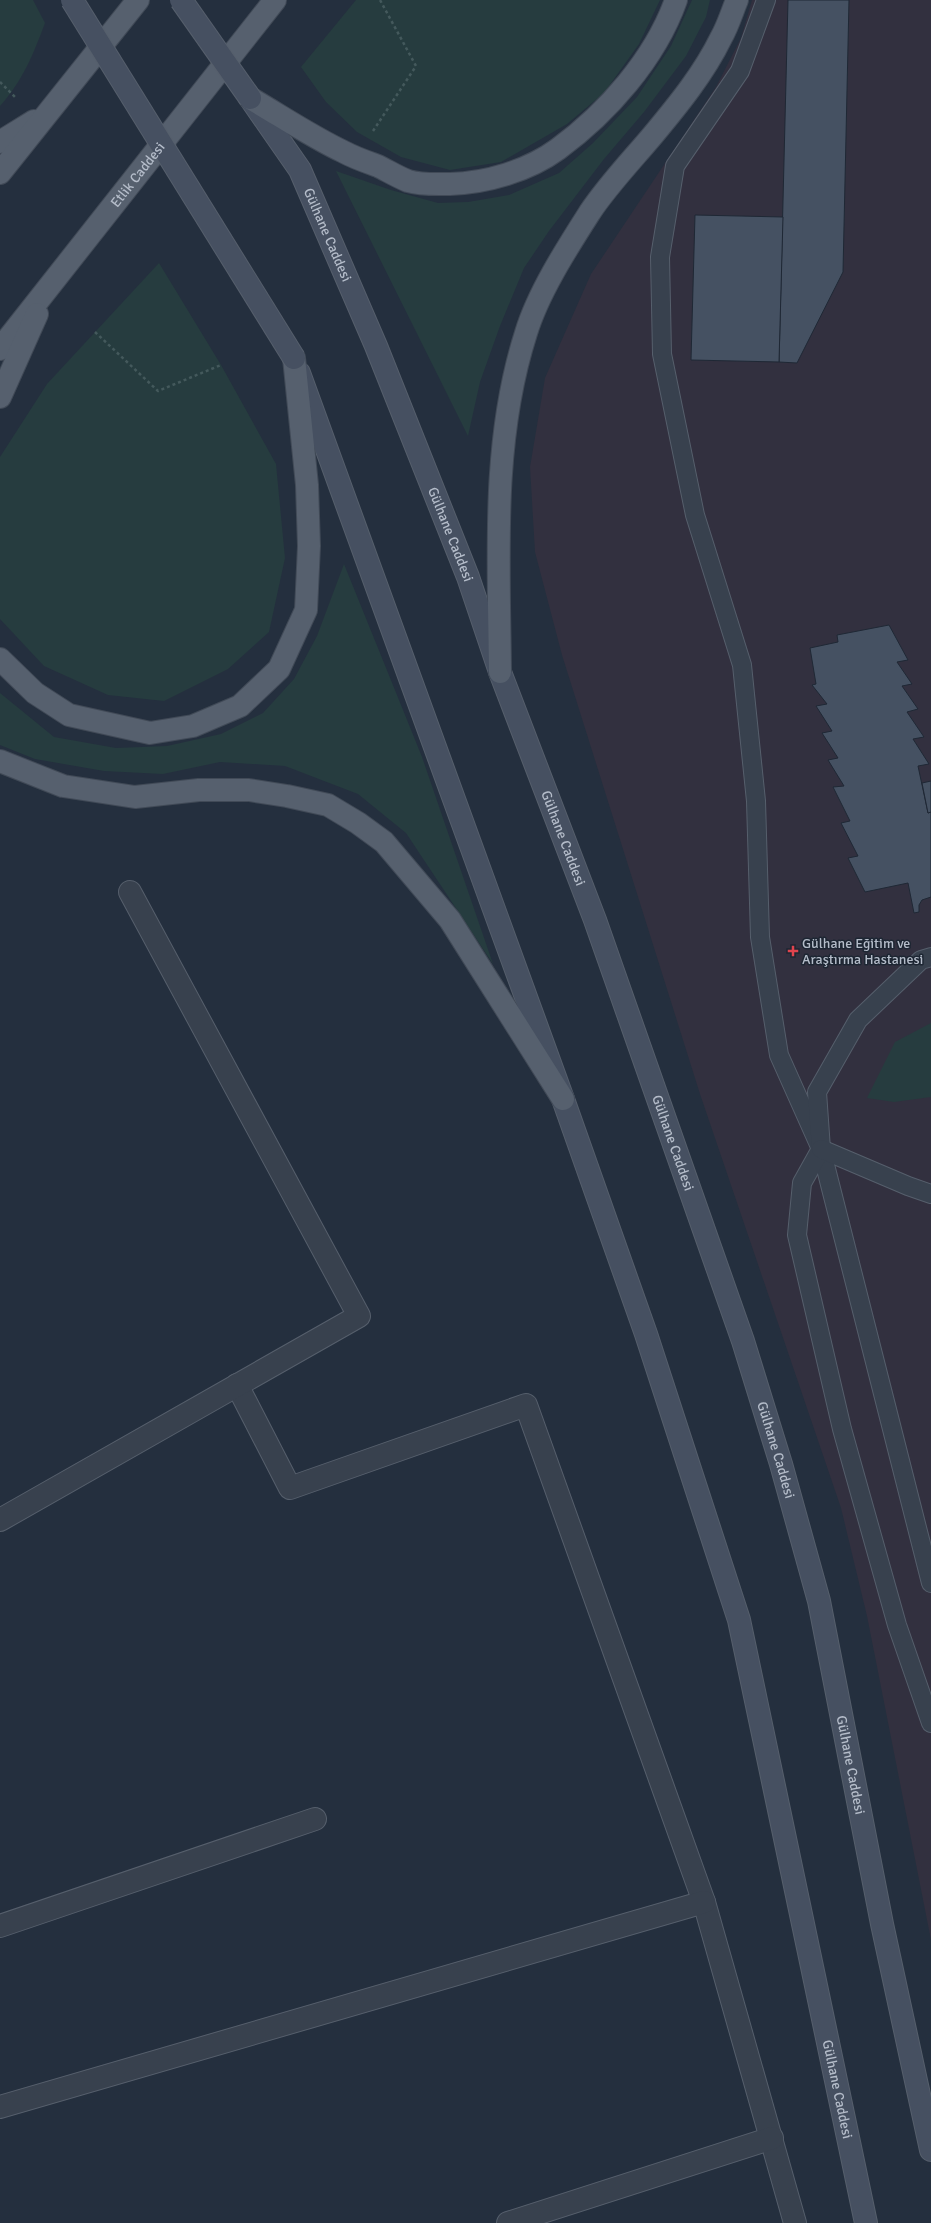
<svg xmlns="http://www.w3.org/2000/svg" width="931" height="2223" viewBox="0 0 931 2223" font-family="Signika,sans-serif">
<rect width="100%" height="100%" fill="#242f3e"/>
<!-- medical -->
<polygon fill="#32303f" points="752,0 931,0 931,1940 867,1616 841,1508 700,1094 562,655 535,552 530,467 545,378 591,274 716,87 741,38"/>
<!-- green -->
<g fill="#263c3f">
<path d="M0,0H33L45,23C33,55 23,80 0,106Z"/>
<polygon points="356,0 660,0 639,44 604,93 567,124 501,162 450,170 401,157 357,132 326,102 301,67"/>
<polygon points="692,0 710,0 706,17 686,56 644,112 604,159 549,231 524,268 500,326 480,382 468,436 336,171 391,190 438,203 468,202 509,195 559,173 593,143 637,97 671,46"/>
<polygon points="159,263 221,365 276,464 285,558 269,632 228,669 164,701 108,695 44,666 0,619 0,457 47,384"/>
<polygon points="344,564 422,757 493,964 406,833 358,794 285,766 220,762 163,774 104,771 35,759 0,745 0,693 54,737 116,748 167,746 221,734 263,713 294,679 317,636"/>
<polygon points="931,1023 931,1097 894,1102 867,1098 895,1042"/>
</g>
<!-- building -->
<g fill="#455162" stroke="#1f2835">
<polygon points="788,0 849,0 843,272 797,363 779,362"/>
<polygon points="695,215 783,217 779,362 691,360"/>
<polygon points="889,625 908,660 897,662 912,684 902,686 918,709 907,712 924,737 913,739 929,764 918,766 928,813 931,812 931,897 922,900 919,905 919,912 914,913 908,883 865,892 848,858 858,856 841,823 850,821 833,787 844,786 828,760 838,758 822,733 832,731 816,706 827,704 812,685 816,684 810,648 838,642 837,635"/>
<polygon points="931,781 931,812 928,813 922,783"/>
</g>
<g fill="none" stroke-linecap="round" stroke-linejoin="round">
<!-- lane casing -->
<g stroke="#565f6c" stroke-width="20">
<g id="lane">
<polyline points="766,0 740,71 675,166 660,257 662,354 695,515 742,665 756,801 760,937 779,1055 821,1149 931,1583"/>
<polyline points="931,957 921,960 858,1020 817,1092 821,1149 802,1183 797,1235 842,1429 897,1625 931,1723"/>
<polyline points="821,1149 908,1186 931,1194"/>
</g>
</g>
<!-- street casing -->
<g stroke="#565f6c" stroke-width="24">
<g id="street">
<polyline points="237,1385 290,1488 526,1405 704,1902 795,2223"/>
<polyline points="0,1520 359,1316 130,892"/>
<polyline points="0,1926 315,1819"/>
<polyline points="0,2107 704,1902"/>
<polyline points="508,2223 772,2138"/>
</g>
</g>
<!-- secondary casing -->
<g stroke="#565f6c" stroke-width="24">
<g id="secondary">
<path id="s1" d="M250,98L300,170L376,346L468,577L500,672L595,920L743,1341L781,1464L819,1601L882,1924L931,2150"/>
<path id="s2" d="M299,373L563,1099L646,1334L739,1620L866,2223"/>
</g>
</g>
<!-- primary casing -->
<g stroke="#414a57" stroke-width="24">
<g id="primary">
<path d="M250,98C281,116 312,137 344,152C355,158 367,162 378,166C388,171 398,177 408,181C421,185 437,184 450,184C486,183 528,171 558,149C607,113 655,59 676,0"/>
<polyline points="0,142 34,121"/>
<polyline points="0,173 138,0"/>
<path id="s3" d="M0,349L275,0"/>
<polyline points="0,397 37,314"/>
<polyline points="0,659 35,693 69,715 150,733 193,726 240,706 279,669 306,610 309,546 307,485 294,358"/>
<path d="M500,672C499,559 491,442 526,333C538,293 567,248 590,212C608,185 632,160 653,135C678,105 704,73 721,38C728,26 732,12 737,0"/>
<polyline points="0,761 63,786 135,797 199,790 249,790 287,796 328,805 358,823 384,842 450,920 563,1099"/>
</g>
</g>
<!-- path -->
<g stroke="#44595c" stroke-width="2.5" stroke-dasharray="3 3" stroke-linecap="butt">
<polyline points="0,82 15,97"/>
<polyline points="373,131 416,66 380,0"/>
<polyline points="95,332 158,391 221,365"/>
</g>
<!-- lane -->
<use href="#lane" stroke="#38414e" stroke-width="18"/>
<!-- street -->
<use href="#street" stroke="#38414e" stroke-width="22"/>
<!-- secondary -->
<use href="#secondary" stroke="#465061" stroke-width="22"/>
<!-- primary -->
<use href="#primary" stroke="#56606e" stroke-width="22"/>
<!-- secondary-bridge casing -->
<g stroke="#565f6c" stroke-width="24" stroke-linecap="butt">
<g id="secondary-bridge">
<polyline points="72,0 294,358"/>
<polyline points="181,0 250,98"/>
</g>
</g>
<!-- secondary-bridge -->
<use href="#secondary-bridge" stroke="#465061" stroke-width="22"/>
</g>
<!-- markers -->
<path fill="#e0444e" stroke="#1d2633" stroke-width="1.5" d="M791 945h4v4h4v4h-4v4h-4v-4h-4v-4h4z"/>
<g text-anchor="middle" stroke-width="3" stroke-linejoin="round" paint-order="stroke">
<!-- street labels -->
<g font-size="14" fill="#b4bcc9" stroke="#1d2633">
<text dy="5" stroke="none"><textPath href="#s3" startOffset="222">Etlik Caddesi</textPath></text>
<text dy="5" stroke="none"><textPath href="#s1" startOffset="158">Gülhane Caddesi</textPath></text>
<text dy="5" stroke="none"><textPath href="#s1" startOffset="482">Gülhane Caddesi</textPath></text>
<text dy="5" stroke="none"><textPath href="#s1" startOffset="806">Gülhane Caddesi</textPath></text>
<text dy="5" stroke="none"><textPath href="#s1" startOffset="1130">Gülhane Caddesi</textPath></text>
<text dy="5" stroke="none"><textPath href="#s1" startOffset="1454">Gülhane Caddesi</textPath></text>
<text dy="5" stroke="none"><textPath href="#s1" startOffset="1778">Gülhane Caddesi</textPath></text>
<text dy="5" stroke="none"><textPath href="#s2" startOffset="1802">Gülhane Caddesi</textPath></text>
</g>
<!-- poi labels -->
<g font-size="14" fill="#b4bcc9" stroke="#1d2633" text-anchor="start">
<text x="802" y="948">Gülhane Eğitim ve<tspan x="802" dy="16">Araştırma Hastanesi</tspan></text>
</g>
</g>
</svg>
